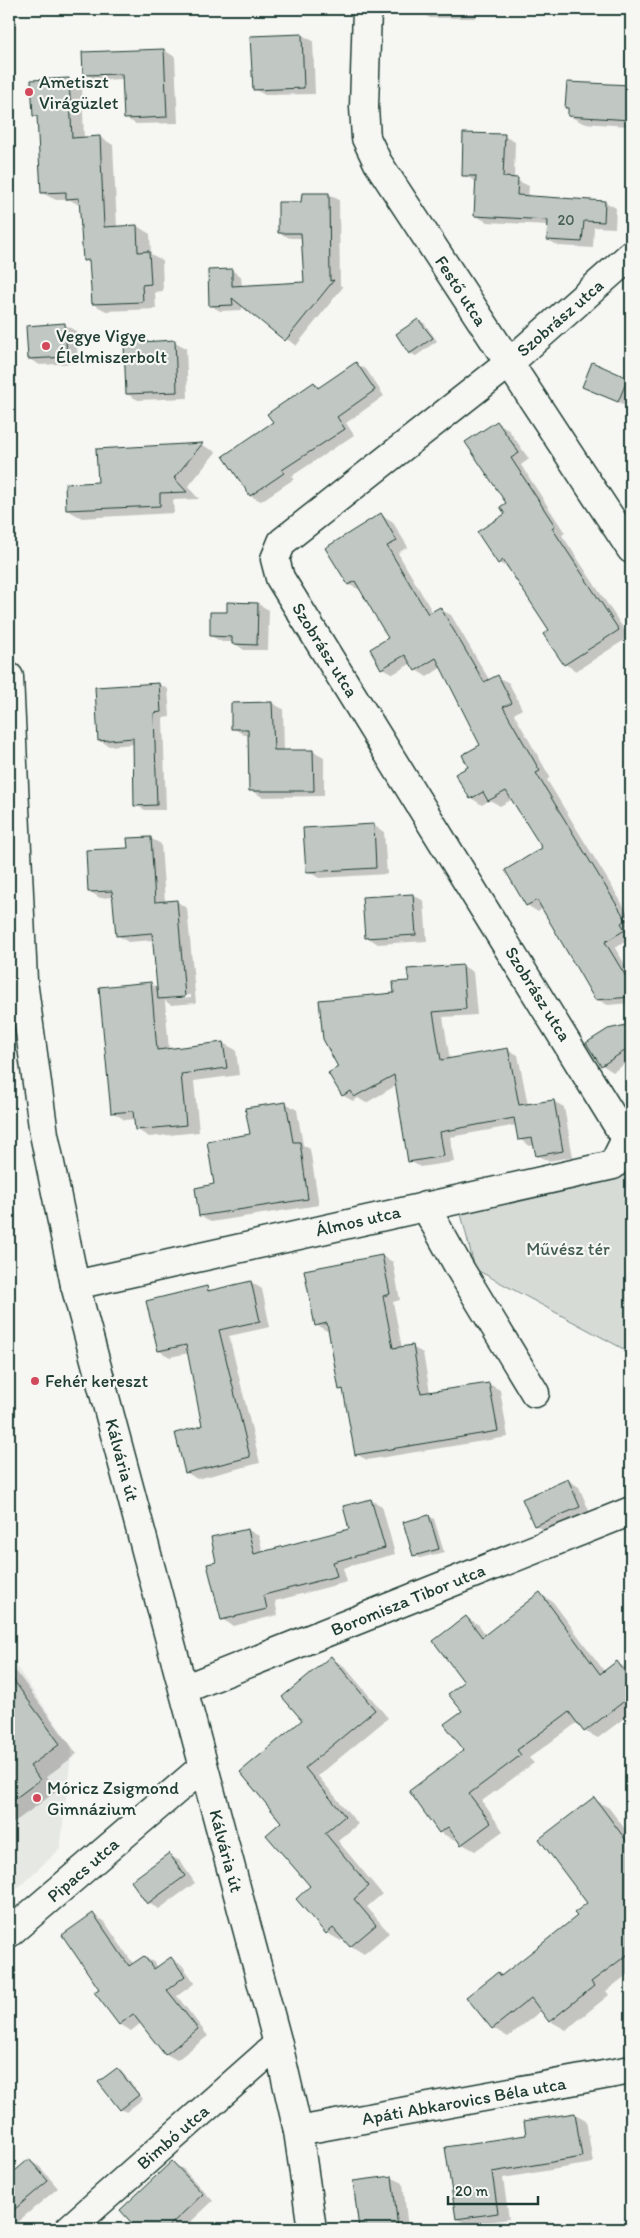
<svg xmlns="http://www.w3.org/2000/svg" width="640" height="2238" viewBox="0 0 640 2238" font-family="Itim,sans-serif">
<rect width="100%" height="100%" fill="#f6f6f2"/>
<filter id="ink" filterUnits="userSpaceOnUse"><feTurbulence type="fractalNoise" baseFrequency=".02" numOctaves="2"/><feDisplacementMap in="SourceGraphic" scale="10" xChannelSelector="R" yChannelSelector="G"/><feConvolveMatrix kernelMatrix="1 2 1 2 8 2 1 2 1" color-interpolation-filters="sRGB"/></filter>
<g filter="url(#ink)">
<!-- built -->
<polygon fill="#e6e8e4" points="9,1656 72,1747 60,1849 9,1896"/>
<!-- green -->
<polygon fill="#d6dbd6" stroke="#7a8c85" points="631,1172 631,1353 475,1269 459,1206"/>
<!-- shadow -->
<g fill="#0003" fill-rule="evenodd">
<polygon points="416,9 476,9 476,18 430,18"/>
<polygon points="598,9 631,9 631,135 629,126 583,123 569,116 570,109 567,108 625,86 626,11 601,11"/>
<polygon points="302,35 313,41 315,94 265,95 254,89"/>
<polygon points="164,50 175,57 178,123 136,124 125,118 124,79 96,80 85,74 84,53"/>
<polygon points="69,79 82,87 84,138 100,137 113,145 117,227 137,226 150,234 151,254 162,260 163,291 155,292 156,309 106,311 93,304 91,264 84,260 81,206 70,200 56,200 42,193 38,117 35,115"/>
<polygon points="504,136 515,142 514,179 529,186 528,197 605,202 616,208 615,228 594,227 593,248 559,246 548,240 549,225 487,222 476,216 477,182 463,175"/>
<polygon points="329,194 339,200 340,285 343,287 296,346 242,304 242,310 220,311 210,305 231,270 241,276 242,287 305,283 302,238 290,238 279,233 303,203"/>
<polygon points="418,320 424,323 437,341 416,356 410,353"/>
<polygon points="65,325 76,331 78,363 40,365 29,359"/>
<polygon points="175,342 186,348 188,398 138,400 127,394"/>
<polygon points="356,364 366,369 384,396 346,423 354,435 292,476 294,479 261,501 250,496 274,423 314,384 321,388"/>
<polygon points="627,379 631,382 631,402 629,407 583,386"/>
<polygon points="497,422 508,429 529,459 521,465 565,533 562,535 629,637 576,671 565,664 551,631 510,569 499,563 508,503"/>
<polygon points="202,445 216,452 188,487 199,499 173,500 174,513 82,518 67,510 99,483 97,450"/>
<polygon points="381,515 392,521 408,547 398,553 433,613 440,609 451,615 490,681 498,677 509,683 522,709 514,714 550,777 547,780 631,918 631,938 615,948 631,974 631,1003 608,1005 596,999 543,908 538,912 527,905 543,849 513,799 500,806 490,800 482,805 471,798 457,774 470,767 482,745 442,667 427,677 416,670 412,663 393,674 382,668 389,639 361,590 349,585 327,548"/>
<polygon points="258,604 269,610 268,650 244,650 233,642 222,642 211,636 228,613"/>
<polygon points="159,684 168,689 170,717 163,718 166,810 145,810 136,805 135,744 109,746 99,740"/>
<polygon points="272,703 283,709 284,751 313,751 324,757 324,796 262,797 251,790 250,735 244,735 233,728"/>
<polygon points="631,742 631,754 626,745"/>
<polygon points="373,825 384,832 387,874 319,878 307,871"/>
<path d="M150,838L161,844L165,902L176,901L187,908L196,1003L171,1005L165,1001L169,1050L223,1043L236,1050L239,1075L194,1081L199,1132L149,1137L136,1129L135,1119L125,1120L112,1112L151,984L159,988L154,940L128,942L117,935L113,897L100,898L89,891L129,849ZM191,995V998L168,999V997Z"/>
<polygon points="413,895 424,901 427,941 378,944 367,937"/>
<polygon points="463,966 473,972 477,1015 443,1017 450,1060 507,1049 518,1055 528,1105 553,1101 564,1107 573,1157 548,1161 537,1155 535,1145 530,1146 519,1139 517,1125 450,1137 454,1162 420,1167 410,1161 397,1085 366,1103 358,1098 353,1101 342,1095 340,1067 395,994 410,982"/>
<polygon points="631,1026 631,1060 613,1072 602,1065 609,1030"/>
<polygon points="286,1103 297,1110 303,1145 310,1149 319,1205 211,1222 200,1215 215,1185 251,1135"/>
<polygon points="382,1256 393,1262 400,1300 393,1302 402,1348 412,1347 423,1353 430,1392 489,1384 500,1390 508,1437 367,1460 356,1454 345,1392 340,1389 330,1331 327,1331 316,1325"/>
<polygon points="251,1282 262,1289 270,1327 229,1336 260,1463 197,1479 186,1472 203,1427 189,1353 170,1357 159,1351 207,1288 213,1291"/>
<polygon points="568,1480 579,1487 590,1513 546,1532 535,1525"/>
<polygon points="371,1500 382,1506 395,1554 343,1568 347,1582 275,1601 278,1615 233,1626 222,1619 248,1530 259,1536 263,1553 350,1530"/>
<polygon points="429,1516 434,1519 444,1552 420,1558 414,1555"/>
<polygon points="540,1594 553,1602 605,1672 617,1663 630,1670 631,1713 598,1738 584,1731 578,1722 529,1758 534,1763 482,1801 503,1831 475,1851 462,1844 457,1837 453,1840 440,1832 466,1751 463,1711 466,1682 466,1617 479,1625 486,1635"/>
<polygon points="331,1658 344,1666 388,1718 318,1776 358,1824 338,1841 382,1894 367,1907 389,1933 364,1954 351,1946 344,1938 341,1941 327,1933 312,1886 283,1822 303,1720"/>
<polygon points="9,1662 77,1754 46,1777 57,1791 9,1826"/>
<polygon points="594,1799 609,1808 631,1837 631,1972 606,1991 609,1995 566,2030 550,2021 542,2010 508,2037 493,2028 498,1973 503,1976 579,1917 589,1904"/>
<polygon points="169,1855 180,1861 195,1883 159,1909 148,1903"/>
<polygon points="93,1915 104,1921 134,1965 144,1957 155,1963 158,1968 171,1959 182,1965 195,1983 177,1996 208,2036 177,2060 166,2054 141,2023 131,2031 120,2024 101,1989"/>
<polygon points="117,2069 122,2072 143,2099 126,2112 121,2109"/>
<polygon points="631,2106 631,2142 626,2107"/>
<polygon points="575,2114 586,2120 593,2163 503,2178 509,2219 468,2225 457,2219 447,2148 527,2136"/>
<polygon points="29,2160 40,2167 58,2188 9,2229 9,2178"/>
<polygon points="172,2163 183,2169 213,2201 183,2229 139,2229 121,2211"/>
<polygon points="391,2177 403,2183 408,2229 361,2229 355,2182"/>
</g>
<!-- building -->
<g fill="#c1c8c3" stroke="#1f3d34">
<polygon points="302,34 304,88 253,90 250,36"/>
<polygon points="164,49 167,117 124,119 122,74 83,75 82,52"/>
<polygon points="69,78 72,138 100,136 104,227 137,225 138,252 149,251 151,284 142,285 143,302 92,304 89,260 83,261 79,198 66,199 66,192 41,193 37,116 33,116 31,80"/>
<polygon points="567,82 631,85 631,120 568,116 568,108 565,108"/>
<polygon points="463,133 505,134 503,177 518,178 517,195 605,201 604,222 584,221 582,242 547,240 548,220 474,216 476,176 462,176"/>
<polygon points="302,193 329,193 330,281 334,280 285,341 232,298 233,305 209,306 208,270 232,269 232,286 304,282 301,233 278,233 278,202 301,202"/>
<polygon points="418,319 433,338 409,354 396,334"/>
<polygon points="65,323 67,357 28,359 26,326"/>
<polygon points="175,340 177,392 126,394 124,343"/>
<polygon points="356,362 375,390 337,417 345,429 282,470 284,473 250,496 223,456 273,422 267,414 314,382 318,388"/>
<polygon points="592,362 628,378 618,402 582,387"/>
<polygon points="497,421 519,453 511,458 555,526 552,528 619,630 564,665 543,634 549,630 503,560 498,564 477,532 505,514 500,507 506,503 465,442"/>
<polygon points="203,443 174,478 187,492 160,493 160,506 66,510 65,484 98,482 96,449"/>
<polygon points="381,513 397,541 387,546 428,614 440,607 484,682 498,675 512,703 503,707 540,771 536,773 626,920 621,923 625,930 605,942 631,985 631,997 595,1000 537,900 526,906 505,870 542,848 506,791 488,801 483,792 470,799 455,774 468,767 462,755 480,745 436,658 415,671 405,655 381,669 370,649 388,638 355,581 348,585 325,548"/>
<polygon points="227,602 258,603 257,645 232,644 232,637 210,636 210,612 227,612"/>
<polygon points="159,683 161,712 154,713 157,805 134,806 133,738 98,741 95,687"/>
<polygon points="272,702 274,750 313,750 314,791 249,791 248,729 231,729 231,703"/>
<polygon points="374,824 376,868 306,872 303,828"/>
<polygon points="151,837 155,902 177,900 185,997 158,999 152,933 116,936 112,891 88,892 86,850 128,848 127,838"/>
<polygon points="413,894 416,935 365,938 362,897"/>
<polygon points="463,965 466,1009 433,1012 441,1060 508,1048 519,1105 554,1100 563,1151 536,1156 532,1138 518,1140 514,1118 440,1132 444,1156 408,1162 394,1075 354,1097 351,1091 342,1096 328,1073 338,1067 323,1039 319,1000 394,993 393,982 409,981 407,969"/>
<polygon points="151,982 157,1050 223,1042 227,1068 181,1074 186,1125 135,1130 133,1111 111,1113 99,987"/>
<polygon points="631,1024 631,1047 601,1066 586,1043 608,1029"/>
<polygon points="286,1102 293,1142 300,1142 308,1199 199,1216 195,1188 214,1184 207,1141 250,1134 245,1108"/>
<polygon points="382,1255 390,1294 383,1296 393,1348 413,1345 421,1393 489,1383 498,1431 355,1455 343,1389 339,1390 327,1323 315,1326 304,1270"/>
<polygon points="251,1281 260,1321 219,1330 250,1457 185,1473 175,1433 202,1426 186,1345 158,1351 146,1301 207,1286 208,1291"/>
<polygon points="568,1479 580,1507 534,1526 522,1499"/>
<polygon points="371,1499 385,1548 333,1562 337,1576 264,1595 267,1609 221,1620 207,1564 216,1562 211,1537 248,1529 254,1554 349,1529 343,1506"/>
<polygon points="429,1515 439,1549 413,1556 403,1522"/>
<polygon points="540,1592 600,1674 617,1661 631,1681 631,1696 584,1732 569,1712 517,1750 521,1755 469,1794 491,1823 461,1845 448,1827 439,1833 409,1791 464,1750 444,1724 462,1711 448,1694 464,1682 433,1641 466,1616 482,1637"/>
<polygon points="331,1656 375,1710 305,1768 345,1816 325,1833 369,1886 354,1899 376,1925 350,1947 333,1928 326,1934 296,1899 310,1886 266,1835 281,1822 240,1772 302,1720 282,1697"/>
<polygon points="9,1674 60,1744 30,1766 40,1780 9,1803"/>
<polygon points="594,1797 631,1847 631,1952 591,1982 594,1986 549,2022 531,1998 492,2029 466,1997 498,1972 501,1976 577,1916 574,1913 587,1903 539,1839"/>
<polygon points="169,1853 185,1876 147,1904 131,1881"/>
<polygon points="93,1913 129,1966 144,1956 154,1969 171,1957 185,1976 167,1990 198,2029 165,2055 133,2014 119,2025 94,1992 99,1989 62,1935"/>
<polygon points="117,2068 139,2095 120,2110 98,2082"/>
<polygon points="575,2113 582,2157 492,2172 498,2213 456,2219 445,2147 526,2135 524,2121"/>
<polygon points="29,2159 48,2181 9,2214 9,2176"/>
<polygon points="172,2161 203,2194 166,2229 137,2229 120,2210"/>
<polygon points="392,2176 398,2229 359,2229 353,2181"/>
</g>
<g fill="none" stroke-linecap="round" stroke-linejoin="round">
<!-- minor casing -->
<g stroke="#1f3d34" stroke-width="31">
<g id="minor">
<polyline points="367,9 364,107 366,138 378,163 631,549"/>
<polyline points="9,677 23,981 44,1134 75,1285 278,2044 298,2131 312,2229"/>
<polyline points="425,1206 460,1269 535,1393"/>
<polyline points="75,1285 613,1165 626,1139 280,578 275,559 282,542 508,364 631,255"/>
<polyline points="184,1689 631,1511"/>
<polyline points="9,1933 203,1767"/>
<polyline points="298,2131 631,2070"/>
<polyline points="69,2229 278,2044"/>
</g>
</g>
<!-- minor -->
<use href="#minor" stroke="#f6f6f2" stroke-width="28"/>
</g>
</g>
<!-- markers -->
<g fill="#d1495b" stroke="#f6f6f2" stroke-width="2">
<circle cx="29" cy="92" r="5"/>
<circle cx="46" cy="346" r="5"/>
<circle cx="35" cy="1381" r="5"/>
<circle cx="37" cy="1798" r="5"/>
</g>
<g text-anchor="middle" stroke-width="4.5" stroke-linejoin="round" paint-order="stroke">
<!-- number labels -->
<g font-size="15" fill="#486058">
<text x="566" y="225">20</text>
</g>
<!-- poi labels -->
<g font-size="18" fill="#1f3d34" stroke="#f6f6f2" text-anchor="start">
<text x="39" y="88">Ametiszt<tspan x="39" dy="21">Virágüzlet</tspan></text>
<text x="56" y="342">Vegye Vigye<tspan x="56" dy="21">Élelmiszerbolt</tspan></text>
<text x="45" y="1387">Fehér kereszt</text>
<text x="47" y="1794">Móricz Zsigmond<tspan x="47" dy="21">Gimnázium</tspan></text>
</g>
<!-- street labels -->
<g font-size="18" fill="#1f3d34" stroke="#f6f6f2">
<text transform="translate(461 291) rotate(57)" y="6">Festő utca</text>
<text transform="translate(560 318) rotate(-41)" y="6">Szobrász utca</text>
<text transform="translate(325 650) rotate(58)" y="6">Szobrász utca</text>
<text transform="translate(538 994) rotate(58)" y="6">Szobrász utca</text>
<text transform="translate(358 1221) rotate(-13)" y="6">Álmos utca</text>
<text transform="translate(122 1460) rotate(75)" y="6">Kálvária út</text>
<text transform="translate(408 1600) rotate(-22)" y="6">Boromisza Tibor utca</text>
<text transform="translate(226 1851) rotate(75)" y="6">Kálvária út</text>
<text transform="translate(83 1870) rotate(-41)" y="6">Pipacs utca</text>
<text transform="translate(464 2101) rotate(-10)" y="6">Apáti Abkarovics Béla utca</text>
<text transform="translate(173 2137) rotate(-41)" y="6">Bimbó utca</text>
</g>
<!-- park labels -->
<g font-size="18" fill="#445d54" stroke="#f6f6f2">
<text x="568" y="1255">Művész tér</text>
</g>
</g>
<!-- margin -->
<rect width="640" height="2238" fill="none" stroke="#f6f6f2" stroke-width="30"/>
<rect x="15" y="15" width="610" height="2208" fill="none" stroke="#1f3d34" stroke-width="2" filter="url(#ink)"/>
<!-- scale -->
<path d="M448 2196v8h90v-8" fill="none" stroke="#1f3d34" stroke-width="2.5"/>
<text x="455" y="2196" font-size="15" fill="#1f3d34" stroke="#f6f6f2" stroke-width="4" paint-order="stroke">20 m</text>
</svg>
